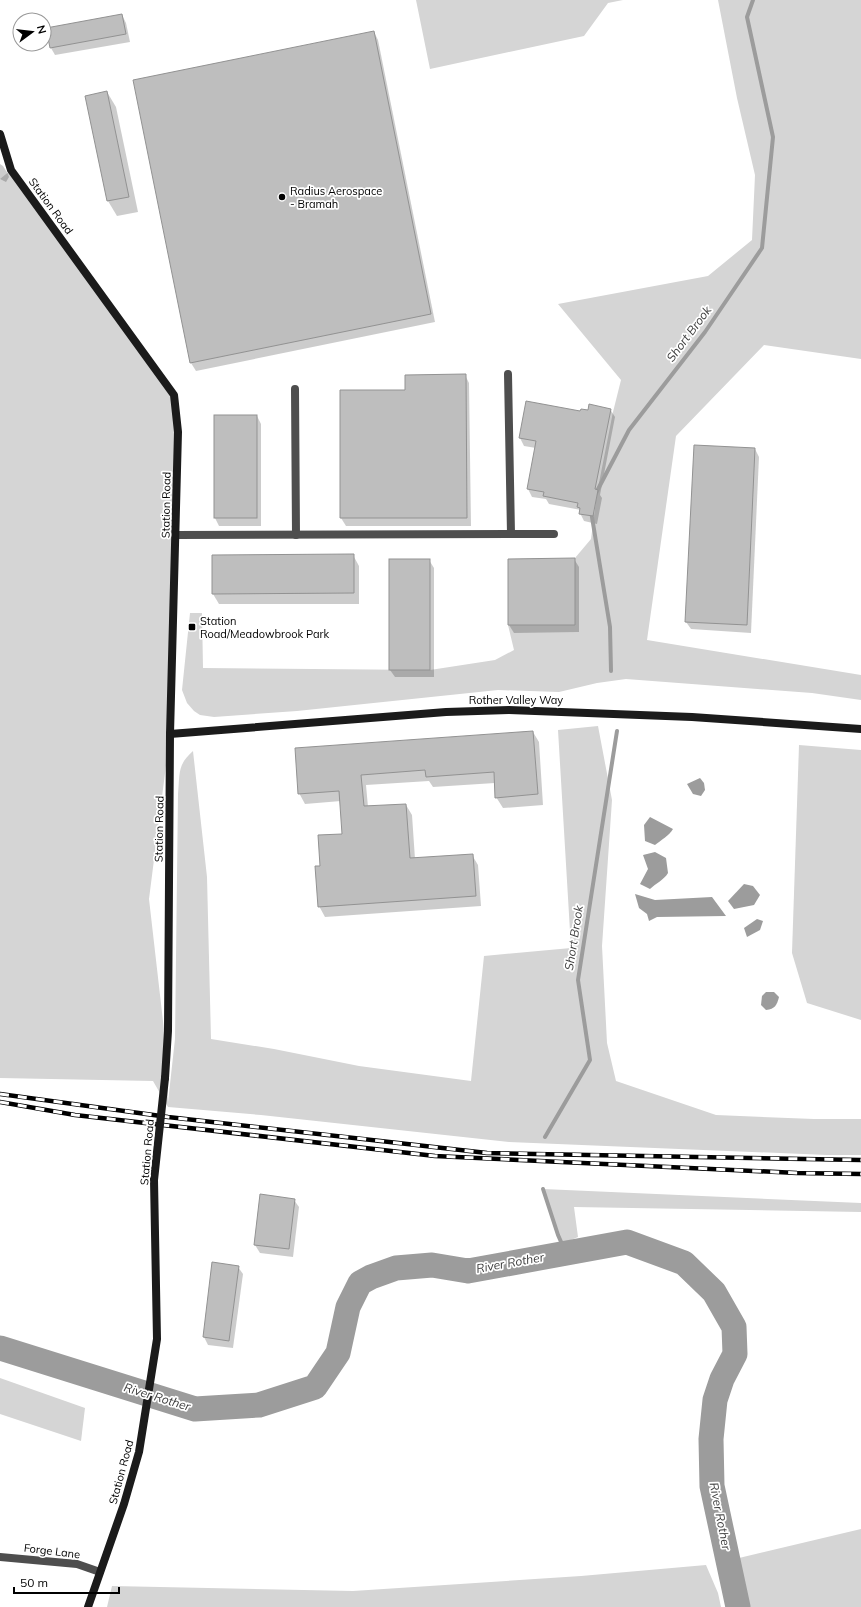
<svg xmlns="http://www.w3.org/2000/svg" width="861" height="1607" viewBox="0 0 861 1607" font-family="Mulish,sans-serif">
<rect width="100%" height="100%" fill="#fff"/>
<!-- green -->
<g fill="#d5d5d5">
<polygon points="416,0 623,0 608,3 584,36 430,69"/>
<polygon points="718,0 861,0 861,359 764,345 676,436 647,640 861,675 861,700 812,693 626,679 597,683 559,692 498,690 297,711 214,717 200,715 194,711 187,703 182,690 190,613 202,613 203,668 430,670 495,660 514,650 508,625 575,625 575,558 591,539 597,493 613,412 621,380 558,304 708,276 752,240 755,175 737,98"/>
<path d="M11,170L174,395L178,432L170,734L149,899L167,1056L168,1102L175,1039L178,794C180,774 177,765 193,751L207,877L211,1039L274,1049L359,1066L471,1081L484,956L571,948L558,730L598,726L612,800L602,946L607,1043L616,1081L716,1115L814,1119H861V1155H827L509,1142L261,1115L168,1107L153,1081L0,1078V179Z"/>
<polygon points="799,745 861,750 861,1020 807,1003 792,953"/>
<polygon points="543,1189 861,1203 861,1212 574,1207 578,1237 562,1244"/>
<polygon points="0,1378 85,1408 81,1441 0,1414"/>
<polygon points="861,1529 861,1607 748,1607 739,1558"/>
<polygon points="706,1565 718,1593 721,1607 107,1607 112,1586 353,1591 581,1576"/>
</g>
<!-- water -->
<g fill="#9c9c9c">
<polygon points="700,778 704,783 705,790 701,796 693,794 687,784"/>
<path d="M650,817L673,829C669,836 661,840 655,845L645,841L644,825Z"/>
<path d="M655,852L666,858L668,873C664,880 656,883 650,889L640,884L648,869L643,855Z"/>
<polygon points="744,884 753,886 760,895 754,905 734,909 728,901"/>
<polygon points="635,894 655,900 712,897 726,916 657,917 649,921 647,914 639,908"/>
<polygon points="757,919 763,921 760,930 747,937 744,928"/>
<path d="M766,992H774L779,997C777,1005 775,1009 766,1010L761,1005L762,996Z"/>
</g>
<!-- shadow -->
<g fill="#0003">
<polygon points="122,15 126,23 130,42 55,55 51,48"/>
<polygon points="374,32 378,40 435,322 196,371 191,363 134,80"/>
<polygon points="107,92 116,107 138,212 117,216 108,201 86,96"/>
<polygon points="0,164 3,166 8,174 9,177 6,182 0,179"/>
<polygon points="465,375 469,383 471,526 346,526 341,518 341,391 406,391"/>
<polygon points="610,409 615,417 600,495 602,498 597,524 584,521 580,513 581,510 549,504 546,499 532,497 528,489 536,448 524,446 520,438 581,413"/>
<polygon points="215,416 257,416 261,424 261,526 219,526 215,518"/>
<polygon points="755,449 759,457 751,633 691,629 686,622"/>
<polygon points="353,555 359,566 359,604 219,604 213,594"/>
<polygon points="574,559 579,567 579,632 514,633 509,625 509,560"/>
<polygon points="429,560 434,568 434,677 395,677 390,670"/>
<polygon points="533,732 539,742 543,805 503,808 496,797 495,783 433,787 429,781 366,785 368,807 406,805 412,815 415,859 472,855 478,865 481,906 325,917 319,906 321,867 343,834 341,801 305,804 299,793 296,749"/>
<polygon points="294,1200 299,1207 293,1257 260,1253 255,1245"/>
<polygon points="238,1267 243,1274 233,1348 208,1345 204,1337"/>
</g>
<g fill="none" stroke-linecap="round" stroke-linejoin="round">
<!-- stream -->
<g stroke="#9c9c9c" stroke-width="4">
<polyline points="596,493 629,430 705,332 762,248 773,137 747,17 753,0"/>
<polyline points="591,511 610,627 611,671"/>
<polyline points="545,1137 590,1060 578,980 617,731"/>
<polyline points="543,1189 558,1235 566,1253"/>
</g>
<!-- river -->
<polyline stroke="#9c9c9c" stroke-width="25" points="0,1348 195,1409 259,1405 315,1387 338,1353 348,1307 360,1283 371,1277 396,1268 432,1265 468,1271 627,1242 684,1263 714,1292 734,1327 735,1354 722,1379 715,1400 711,1439 712,1486 738,1607"/>
</g>
<!-- building -->
<g fill="#bebebe" stroke="#929292">
<polygon points="122,14 126,34 50,48 46,28"/>
<polygon points="374,31 431,314 190,363 133,80"/>
<polygon points="107,91 129,197 107,201 85,96"/>
<polygon points="466,374 467,518 340,518 340,390 405,390 405,375"/>
<polygon points="526,401 580,411 581,409 588,410 589,404 611,409 595,489 598,490 593,516 579,514 580,508 577,507 578,503 543,496 544,492 527,489 536,441 519,438"/>
<rect x="214" y="415" width="43" height="103"/>
<polygon points="694,445 755,448 747,625 685,622"/>
<polygon points="354,554 354,593 212,594 212,555"/>
<polygon points="575,558 575,625 508,625 508,559"/>
<rect x="389" y="559" width="41" height="111"/>
<polygon points="533,731 538,794 495,798 494,772 426,777 425,770 361,775 364,806 406,804 410,858 473,854 476,896 318,907 315,866 320,866 318,835 342,834 339,791 298,794 295,748"/>
<polygon points="260,1194 295,1199 289,1249 254,1245"/>
<polygon points="212,1262 239,1266 229,1341 203,1337"/>
</g>
<g fill="none" stroke-linecap="round" stroke-linejoin="round">
<!-- street -->
<g stroke="#4e4e4e" stroke-width="8">
<polyline points="508,374 511,534"/>
<polyline points="295,389 296,535"/>
<polyline points="176,535 554,534"/>
<polyline points="0,1557 77,1564 100,1572"/>
</g>
<!-- secondary -->
<g stroke="#1b1b1b" stroke-width="8">
<polyline points="0,134 11,170 174,395 178,432 170,734 168,1031 165,1078"/>
<polyline points="170,734 446,712 509,710 692,717 861,729"/>
<polyline points="88,1607 124,1504 139,1452 157,1339 154,1180"/>
</g>
<!-- rail casing -->
<g stroke="#000" stroke-width="4.5">
<g id="rail">
<polyline points="0,1094 168,1117 487,1153 861,1160"/>
<polyline points="0,1102 75,1115 435,1156 797,1173 861,1174"/>
</g>
</g>
<!-- rail -->
<use href="#rail" stroke="#fff" stroke-width="3" stroke-dasharray="9" stroke-linecap="butt"/>
<!-- secondary-bridge -->
<polyline stroke="#1b1b1b" stroke-width="8" points="154,1180 165,1078"/>
</g>
<!-- markers -->
<g fill="#000" stroke="#fff" stroke-width="1.5">
<circle cx="282" cy="197" r="4"/>
<rect x="188" y="623" width="8" height="8" rx="2"/>
</g>
<g text-anchor="middle" stroke-width="3.5" stroke-linejoin="round" paint-order="stroke">
<!-- poi labels -->
<g font-size="11" fill="#000" stroke="#fff" text-anchor="start">
<text x="290" y="195">Radius Aerospace<tspan x="290" dy="13">- Bramah</tspan></text>
<text x="200" y="625">Station<tspan x="200" dy="13">Road/Meadowbrook Park</tspan></text>
</g>
<!-- street labels -->
<g font-size="11" fill="#000" stroke="#fff">
<text transform="translate(51 206) rotate(54)" y="4">Station Road</text>
<text transform="translate(166 505) rotate(-89)" y="4">Station Road</text>
<text x="516" y="704">Rother Valley Way</text>
<text transform="translate(159 829) rotate(-89)" y="4">Station Road</text>
<text transform="translate(147 1152) rotate(-85)" y="4">Station Road</text>
<text transform="translate(121 1472) rotate(-75)" y="4">Station Road</text>
<text transform="translate(52 1551) rotate(7)" y="4">Forge Lane</text>
</g>
<!-- water labels -->
<g font-size="12" font-style="italic" fill="#3d3d3d" stroke="#fff">
<text transform="translate(689 334) rotate(-53)" y="4">Short Brook</text>
<text transform="translate(574 938) rotate(-81)" y="4">Short Brook</text>
<text transform="translate(510 1263) rotate(-10)" y="4">River Rother</text>
<text transform="translate(157 1397) rotate(17)" y="4">River Rother</text>
<text transform="translate(720 1516) rotate(79)" y="4">River Rother</text>
</g>
</g>
<!-- north arrow -->
<g transform="translate(32 32) rotate(75)"><circle r="19" fill="#ffffff" stroke="#999999"/>
<path d="M0-3L7 15L0 10L-7 15Z" fill="#000000"/>
<text y="-6" font-size="11" font-weight="bold" text-anchor="middle" fill="#000000">N</text>
</g>
<!-- scale -->
<path d="M14 1587v6h105v-6" fill="none" stroke="#000000" stroke-width="2"/>
<text x="20" y="1587" font-size="12" fill="#000000" stroke="#ffffff" stroke-width="3" paint-order="stroke">50 m</text>
</svg>
